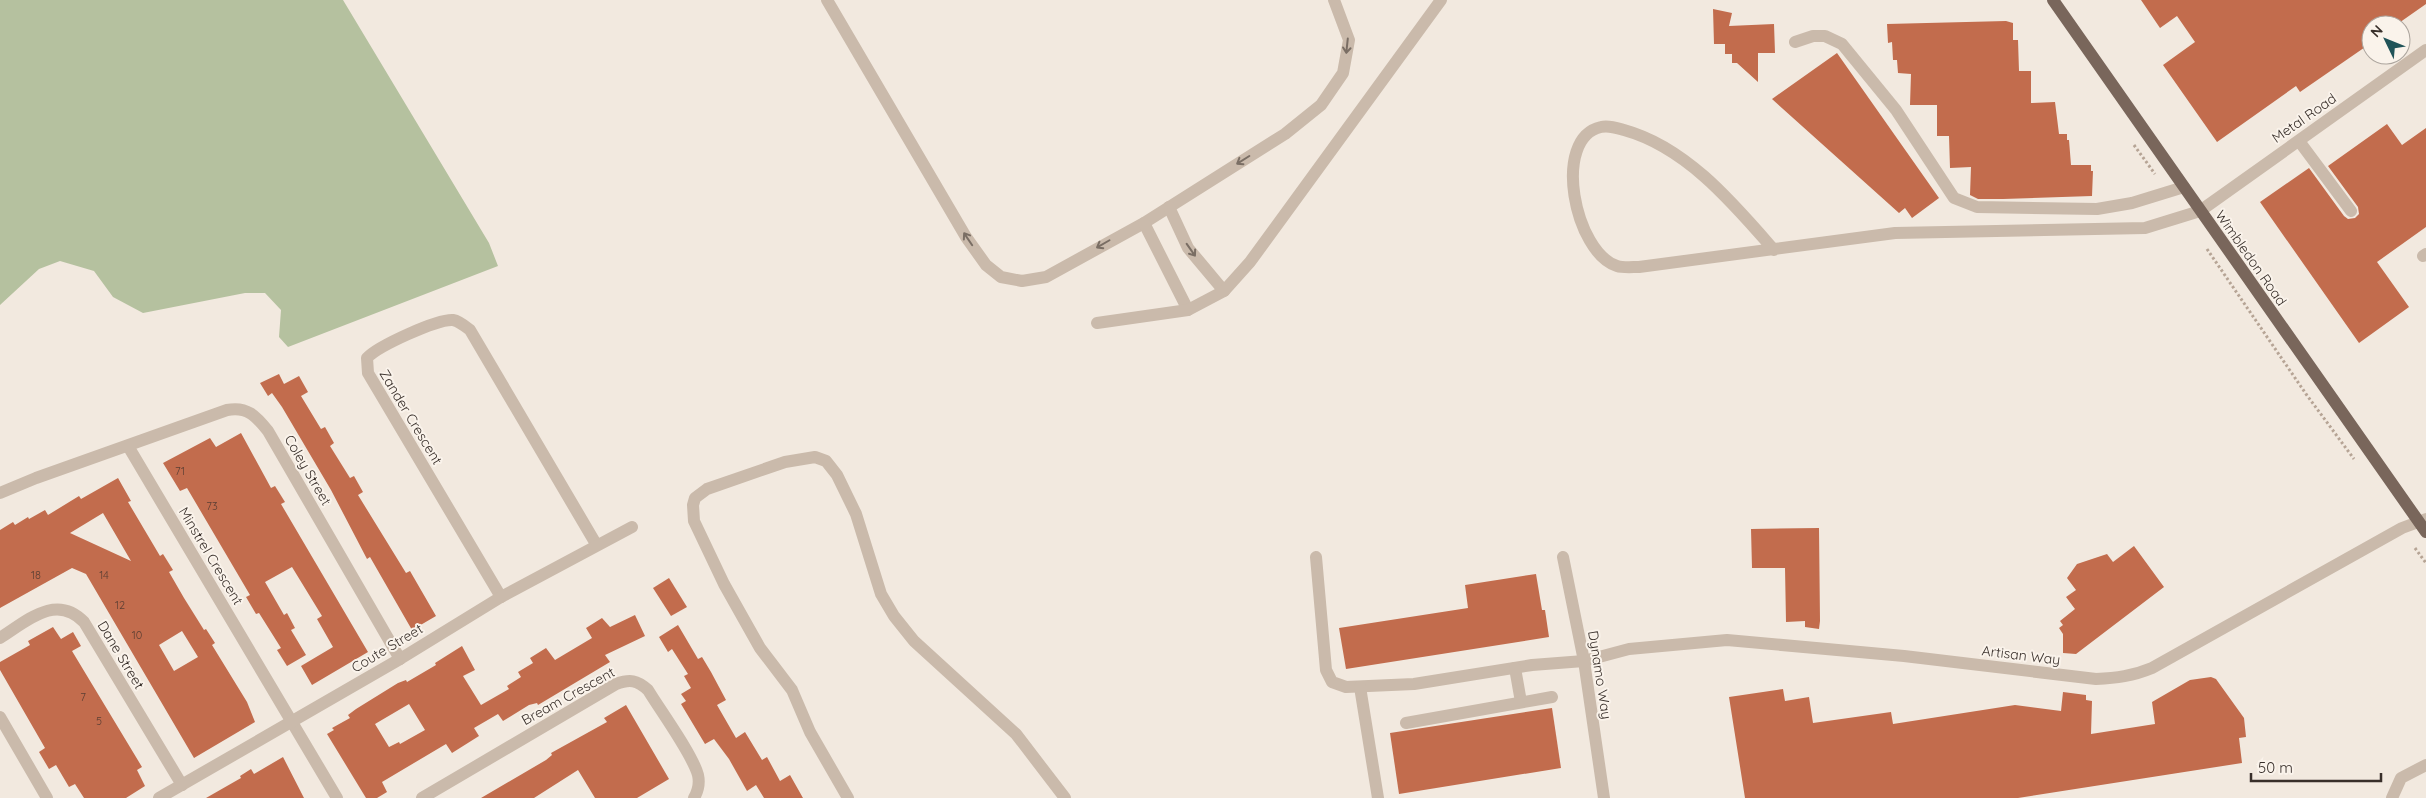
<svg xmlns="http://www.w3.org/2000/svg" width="2426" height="798" viewBox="0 0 2426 798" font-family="Quicksand,sans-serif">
<rect width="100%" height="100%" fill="#f2e9df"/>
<!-- green -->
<polygon fill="#b5c19f" points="0,0 343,0 489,243 498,266 288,347 279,337 281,310 265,293 245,293 143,313 113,297 94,271 60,261 39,269 0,305"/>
<!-- building -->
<g fill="#c26c4d" fill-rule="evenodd">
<polygon points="2141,0 2426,0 2426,4 2396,25 2371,25 2371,43 2300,92 2296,86 2217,142 2163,65 2195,42 2177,16 2160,28"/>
<polygon points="1713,9 1732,13 1729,26 1774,24 1775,53 1758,53 1758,82 1737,63 1732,63 1732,54 1725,54 1725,44 1714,44"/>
<polygon points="2006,21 2013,23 2013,40 2018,40 2019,71 2031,71 2031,103 2055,102 2059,134 2067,134 2067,140 2069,140 2071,165 2091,165 2091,171 2093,171 2092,196 2003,199 1978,199 1970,195 1971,167 1950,168 1949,136 1937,136 1937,105 1910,105 1911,74 1898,73 1897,60 1893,60 1892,42 1888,43 1887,24"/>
<polygon points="1837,53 1939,198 1912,218 1905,208 1899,213 1772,99"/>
<polygon points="2387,124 2402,145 2426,128 2426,227 2377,262 2409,307 2359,343 2260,202 2309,168 2344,216 2348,219 2355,218 2359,214 2358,207 2328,166"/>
<polygon points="279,374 284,384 299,376 308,392 301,396 321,429 325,427 334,443 330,446 350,478 354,476 363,492 358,495 406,573 410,571 436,616 412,630 370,557 367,559 331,490 282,407 272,393 268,396 260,383"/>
<polygon points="241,433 271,488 275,486 285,502 281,504 368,652 312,685 301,666 333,647 317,619 322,616 292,567 265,582 284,615 287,613 295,628 291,630 306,655 287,666 277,650 281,648 259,613 256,614 246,597 250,595 187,488 180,491 163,463 210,438 216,447"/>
<path d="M118,478L131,501L128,502L160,556L163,554L173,570L169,572L184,598L204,630L206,629L215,643L212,645L247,702L255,722L194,758L86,574L72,568L0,608V530L13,522L15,525L28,517L29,519L45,510L48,515L79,496L81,499ZM103,513L131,561L70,533ZM182,631L198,657L174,671L159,645Z"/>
<polygon points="1819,528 1820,621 1819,629 1805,627 1805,621 1786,622 1785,568 1752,568 1751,529"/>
<polygon points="2134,546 2164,587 2076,654 2063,653 2063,634 2059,628 2063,625 2060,621 2075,609 2066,597 2076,590 2067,578 2077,564 2107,554 2113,562"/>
<polygon points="1536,574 1542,610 1545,610 1549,637 1346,669 1339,628 1468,608 1465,585"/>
<polygon points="669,578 687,607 671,616 653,588"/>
<path d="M635,615L645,636L605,655L610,662L538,705L537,703L529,705L503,721L498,714L474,728L479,736L452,753L446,744L382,782L387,792L377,798H366L327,734L334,730L332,728L350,718L348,715L356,709L398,683L406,680L407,682L436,665L435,663L462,646L475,670L463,676L481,705L509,689L507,686L521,677L518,672L533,663L530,658L546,648L555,660L592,638L586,628L602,618L610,627ZM409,704L425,730L400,744L399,742L389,747L375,724Z"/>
<polygon points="678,625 698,659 702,657 711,672 726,700 717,705 736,738 745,732 762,760 767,757 780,781 790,775 803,798 764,798 756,785 747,791 729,759 714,739 705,744 681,704 686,701 681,694 691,688 684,676 688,674 672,649 668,652 659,637"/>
<polygon points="53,627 61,639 73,632 81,646 72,651 142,767 137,770 145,786 126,798 84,798 75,784 69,787 56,765 49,769 39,752 45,748 0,670 0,662 30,645 28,641"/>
<polygon points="2211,677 2216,679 2244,718 2246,737 2239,738 2242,763 2018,798 1745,798 1729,697 1783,689 1785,701 1809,697 1813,723 1891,712 1893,724 2015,705 2061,711 2063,692 2086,695 2086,700 2092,701 2091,734 2155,724 2152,702 2190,680"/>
<polygon points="626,705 669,779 637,798 595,798 578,770 534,798 481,798 546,760 552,755 551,753 607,722 604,718"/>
<polygon points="1552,708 1561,768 1399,794 1390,733"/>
<polygon points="283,757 304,798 206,798 241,778 240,776 251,769 254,774"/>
</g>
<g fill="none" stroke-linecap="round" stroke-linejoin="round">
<!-- path -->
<g stroke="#b6a495" stroke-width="3" stroke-dasharray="2.5 2.5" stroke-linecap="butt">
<polyline points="2134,145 2155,174"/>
<polyline points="2207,249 2306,394 2354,459"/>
<polyline points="2415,548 2426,563"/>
</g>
<!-- minor -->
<g stroke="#cabaab" stroke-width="12">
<polyline points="827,0 966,237 986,265 1001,277 1022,281 1046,277 1144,223 1285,134 1321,105 1343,73 1349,40 1334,0"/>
<polyline points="1795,42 1813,36 1825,36 1842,44 1896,110 1954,198 1977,207 2097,209 2132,203 2184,187"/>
<polyline points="2299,141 2351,211"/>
<polyline points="1169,207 1188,248 1224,291"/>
<polyline points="1144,223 1188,310"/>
<path d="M1774,250C1733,203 1686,147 1624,130C1617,128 1609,125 1601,127C1551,138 1575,253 1617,266C1623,268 1632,267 1639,267L1895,233L2145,228L2200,211L2426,50"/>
<polyline points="2423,256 2426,254"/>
<polyline points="1097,323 1188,310 1224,291 1250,262 1441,0"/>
<polyline points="128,446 337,798"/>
<path d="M0,493L36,478L227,410C247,406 256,416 268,431L400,659"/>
<path d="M1316,557L1326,670L1332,682L1346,687L1414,684L1532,665L1584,661L1629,649L1727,640L1904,656L2096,679C2116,678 2133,676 2152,668L2402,528L2426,519"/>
<polyline points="1563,557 1584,661 1604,798"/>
<path d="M501,597L368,373L367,358C378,346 437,319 453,320C459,321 465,326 470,330L596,544"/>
<path d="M0,638C27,621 56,593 84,622L182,785"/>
<polyline points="1515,668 1521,702"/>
<polyline points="1360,687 1378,798"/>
<polyline points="0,717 47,798"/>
<polyline points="1406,723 1552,697"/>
<polyline points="159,798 400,659 501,597 632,527"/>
<path d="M422,798L616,684C630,679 637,680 648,690C660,710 693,755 698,775C700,784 698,791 694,798"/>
<polyline points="848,798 810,732 792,690 760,648 724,584 694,521 693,505 695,498 707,489 785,462 815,457 826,461 837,475 856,514 881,594 894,616 914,641 1016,734 1065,798"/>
<polyline points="2392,798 2401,778 2426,765"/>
</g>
<!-- major -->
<polyline stroke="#79665b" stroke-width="12" points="2053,0 2426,532"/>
</g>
<!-- one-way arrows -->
<defs><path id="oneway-shaft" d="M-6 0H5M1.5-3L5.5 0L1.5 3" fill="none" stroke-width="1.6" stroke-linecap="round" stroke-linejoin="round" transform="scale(1.25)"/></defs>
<g stroke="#7a6e64">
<use href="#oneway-shaft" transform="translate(1347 46) rotate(96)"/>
<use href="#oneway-shaft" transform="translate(1243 160) rotate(148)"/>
<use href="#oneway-shaft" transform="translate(968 239) rotate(-124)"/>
<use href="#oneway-shaft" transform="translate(1103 244) rotate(150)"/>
<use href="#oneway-shaft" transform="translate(1191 250) rotate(55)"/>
</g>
<g text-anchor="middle" stroke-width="4" stroke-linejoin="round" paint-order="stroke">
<!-- number labels -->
<g font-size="11" fill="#5a3e33">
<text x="180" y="475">71</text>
<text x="212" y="510">73</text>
<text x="36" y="579">18</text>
<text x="104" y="579">14</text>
<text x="120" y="609">12</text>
<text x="137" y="639">10</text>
<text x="83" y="701">7</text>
<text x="99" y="725">5</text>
</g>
<!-- street labels -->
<g font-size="14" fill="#382f2a" stroke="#faf3eb">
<text transform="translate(2304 118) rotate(-35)" y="5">Metal Road</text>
<text transform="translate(2251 258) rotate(55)" y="5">Wimbledon Road</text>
<text transform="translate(411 417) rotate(59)" y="5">Zander Crescent</text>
<text transform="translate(308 470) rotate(60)" y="5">Coley Street</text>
<text transform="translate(211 556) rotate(59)" y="5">Minstrel Crescent</text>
<text transform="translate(387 648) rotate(-31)" y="5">Coute Street</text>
<text transform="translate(121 655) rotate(59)" y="5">Dane Street</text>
<text transform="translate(2021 655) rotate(7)" y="5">Artisan Way</text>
<text transform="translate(1600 675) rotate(81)" y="5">Dynamo Way</text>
<text transform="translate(568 696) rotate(-29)" y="5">Bream Crescent</text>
</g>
</g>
<!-- north arrow -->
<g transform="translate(2386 40) rotate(313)"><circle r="24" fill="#faf3eb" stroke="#aca59e"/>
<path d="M0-4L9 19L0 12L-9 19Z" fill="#205358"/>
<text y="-8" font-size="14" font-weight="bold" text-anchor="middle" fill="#382f2a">N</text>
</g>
<!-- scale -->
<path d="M2251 773v8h130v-8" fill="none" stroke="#382f2a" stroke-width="2.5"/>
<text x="2258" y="773" font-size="15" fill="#382f2a" stroke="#faf3eb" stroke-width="4" paint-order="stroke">50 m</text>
</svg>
